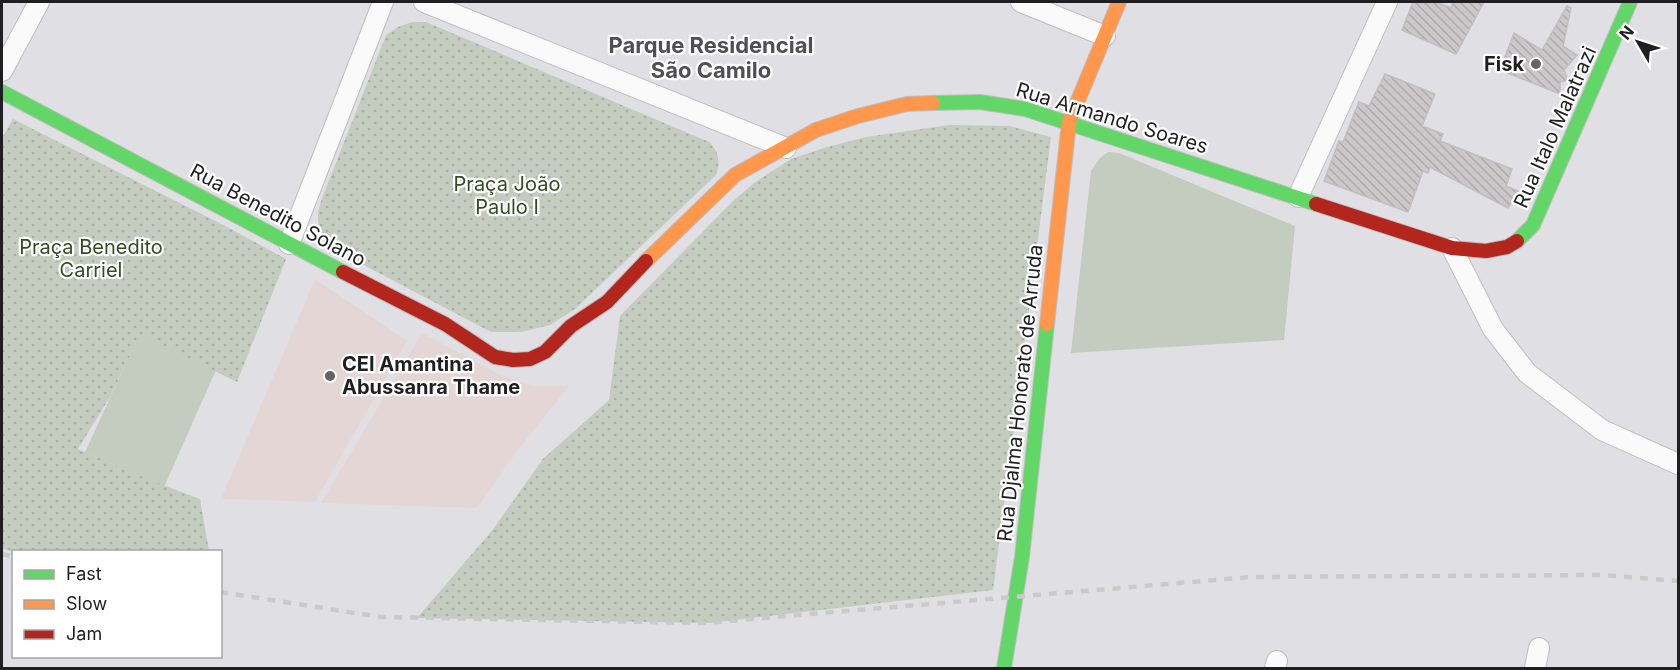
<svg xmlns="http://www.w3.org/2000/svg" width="1680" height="670" viewBox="0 0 1680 670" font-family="Inter,sans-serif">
	<defs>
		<pattern id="park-dots" width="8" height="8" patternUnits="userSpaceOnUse" patternTransform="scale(1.5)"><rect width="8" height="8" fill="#c3ccbe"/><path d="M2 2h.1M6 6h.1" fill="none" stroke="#a7afa3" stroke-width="1.8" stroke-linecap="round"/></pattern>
		<pattern id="building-back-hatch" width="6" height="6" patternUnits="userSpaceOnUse" patternTransform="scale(1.5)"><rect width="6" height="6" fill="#cac8c9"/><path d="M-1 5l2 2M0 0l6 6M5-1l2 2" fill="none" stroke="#adabac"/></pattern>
	</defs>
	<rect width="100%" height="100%" fill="#e0dfe3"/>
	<path fill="#e4d6d5" d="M315,279l92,62 -92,161 -94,-3z
		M422,333l77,41 33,12h37l-52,65 -40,57 -156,-5z"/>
	<path fill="#c3ccbe" d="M1108,152l11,1 176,73 -11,114 -213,13 20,-182 8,-12z
		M140,333l76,37 -52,117 -79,-35z"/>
	<path fill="url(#park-dots)" d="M412,22h14l283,120c10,10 12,20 7,33l-141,134 -25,16 -29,7h-30l-152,-80c-20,-13 -25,-29 -18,-51l65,-166 12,-8z
		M13,119l216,109 57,31 -49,123 -97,-48 -29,61 -33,54 74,32 48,18 9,52 -194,1 -13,-3v-411z
		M949,125l60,1 42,11 -58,453 -284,33 -292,-5 74,-86 52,-73 66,-59 11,-84 112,-114 22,-19 37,-24 33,-11 42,-11z"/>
	<path fill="url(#building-back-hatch)" stroke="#c0bec0" stroke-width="1.5" d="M1413,2h23l15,6 2,-6h31l-28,52 -54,-24z
		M1567,6l4,2 -8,38 14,9 -13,15 4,10 -8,2v12l-60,-24 14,-37 28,17z
		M1385,74l50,20 -13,32 21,8 -3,7 72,28 -6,17 12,5 -10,17 -78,-41 -2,6 -5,-2 -15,41 -84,-31 15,-40 4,1 16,-40 10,4z"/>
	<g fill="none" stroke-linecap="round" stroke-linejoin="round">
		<defs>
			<path id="street" d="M424,2l362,146
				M1021,2l84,34
				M2,71l37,-69
				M1298,197l89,-195
				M289,244l94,-242
				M1452,248l41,81 34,44 75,57 76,34
				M1275,668l2,-7
				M1535,668l4,-20"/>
			<path id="fast" d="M2,92l341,180
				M933,103l47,-1 45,7 291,95
				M1517,241l16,-16 97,-223
				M1004,668l18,-111 25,-233"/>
			<path id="slow" d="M646,261l89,-86 81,-45 42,-14 49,-12 26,-1
				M1047,324l22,-202 50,-120"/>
			<path id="jam" d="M1316,204l136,44 34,3 21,-4 10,-6
				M343,272l102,52 50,33 18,3 17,-1 15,-7 26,-26 36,-24 39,-41"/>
		</defs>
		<use href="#street" stroke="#bebdc0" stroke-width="22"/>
		<use href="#fast" stroke="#bebdc0" stroke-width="16"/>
		<use href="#slow" stroke="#bebdc0" stroke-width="16"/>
		<use href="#jam" stroke="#bebdc0" stroke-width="16"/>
		<use href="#street" stroke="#fafafb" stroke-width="20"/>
		<use href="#fast" stroke="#63d668" stroke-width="14"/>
		<use href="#slow" stroke="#ff974d" stroke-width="14"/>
		<use href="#jam" stroke="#b3261e" stroke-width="14"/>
		<path stroke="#cacaca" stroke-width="4.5" stroke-dasharray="8 8" stroke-linecap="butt" d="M2,554l12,3
			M220,592l161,25 323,6 547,-46 352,-2 75,6"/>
	</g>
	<g fill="#636265" stroke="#fff" stroke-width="2">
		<circle cx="1536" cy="64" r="6"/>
		<circle cx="330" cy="376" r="6"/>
	</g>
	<g text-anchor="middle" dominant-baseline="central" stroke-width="4.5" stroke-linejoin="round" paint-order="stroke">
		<g font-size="20" font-weight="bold" fill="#1f1f21" stroke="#fff" text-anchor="end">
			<text x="1524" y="64">Fisk</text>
			<text x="342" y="364" text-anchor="start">CEI Amantina<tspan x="342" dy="23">Abussanra Thame</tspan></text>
		</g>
		<g font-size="20" fill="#1f1f21" stroke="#fff">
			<text transform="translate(1112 118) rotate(17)">Rua Armando Soares</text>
			<text transform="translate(1555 127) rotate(-66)">Rua Italo Malatrazi</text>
			<text transform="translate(278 215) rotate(28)">Rua Benedito Solano</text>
			<text transform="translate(1020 393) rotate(-84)">Rua Djalma Honorato de Arruda</text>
		</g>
		<g font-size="20" fill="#354d23" stroke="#fff">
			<text x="507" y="184">Praça João<tspan x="507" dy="23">Paulo I</tspan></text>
			<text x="91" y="247">Praça Benedito<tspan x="91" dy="23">Carriel</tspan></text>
		</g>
		<g font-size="22" font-weight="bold" fill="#4f4f54" stroke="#fff">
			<text x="711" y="45">Parque Residencial<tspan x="711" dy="25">São Camilo</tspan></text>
		</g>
	</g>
	<rect width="1680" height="670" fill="none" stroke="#1f1f21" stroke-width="6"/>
	<rect x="12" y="550" width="210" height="108" fill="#ffffff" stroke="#a5a5a6" stroke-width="1.5"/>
	<rect x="24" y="570" width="30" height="9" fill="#63d668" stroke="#a5a5a6" stroke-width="1.5"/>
	<text x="66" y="580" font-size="18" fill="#1f1f21">Fast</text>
	<rect x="24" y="600" width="30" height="9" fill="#ff974d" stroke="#a5a5a6" stroke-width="1.5"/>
	<text x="66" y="610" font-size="18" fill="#1f1f21">Slow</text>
	<rect x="24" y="630" width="30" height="9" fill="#b3261e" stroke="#a5a5a6" stroke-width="1.5"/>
	<text x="66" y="640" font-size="18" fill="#1f1f21">Jam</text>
	<g transform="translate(1638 42) rotate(309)" stroke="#ffffff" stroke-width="4.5" paint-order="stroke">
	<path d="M0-4.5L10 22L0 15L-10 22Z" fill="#1f1f21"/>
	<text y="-9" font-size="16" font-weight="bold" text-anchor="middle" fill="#1f1f21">N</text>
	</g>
</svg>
